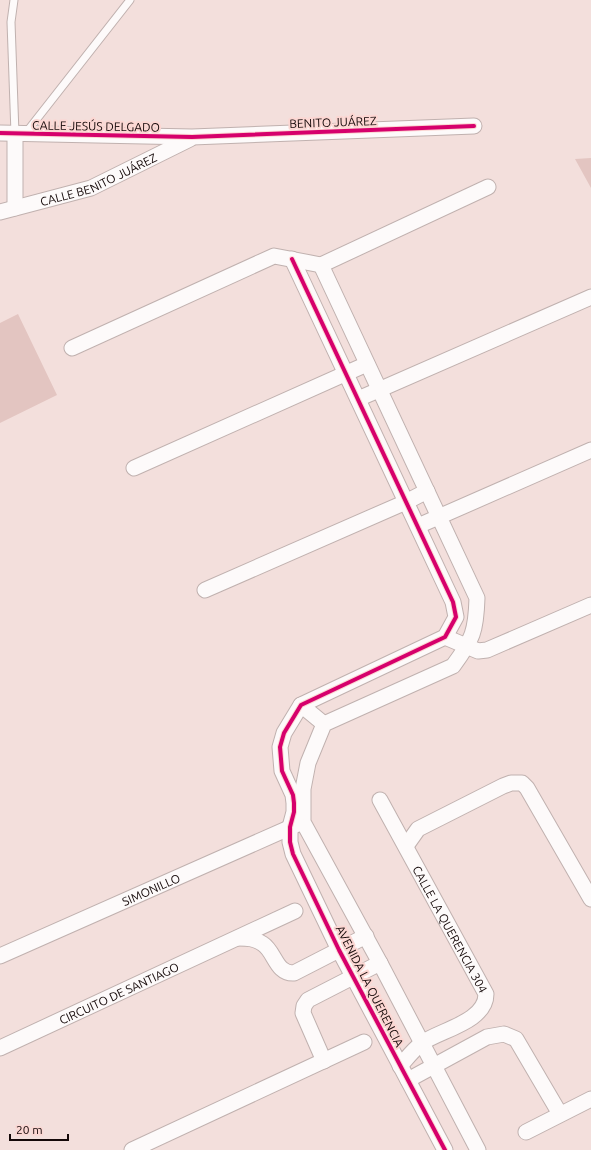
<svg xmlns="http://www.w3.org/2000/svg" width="591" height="1150" viewBox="0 0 591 1150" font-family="Ubuntu,sans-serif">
	<rect width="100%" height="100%" fill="#f3dfdc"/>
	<path fill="#e3c5c1" d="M591,158v30l-16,-29z
		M18,314l39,81 -57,28v-100z"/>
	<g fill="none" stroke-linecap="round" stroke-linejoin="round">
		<defs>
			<path id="lane" d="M14,0l-3,22 4,112
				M25,134l105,-134"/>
			<g id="street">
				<path d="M0,133l192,4 282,-11"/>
				<path d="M15,134v74"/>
				<path id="s1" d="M0,212l91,-24 99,-49"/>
				<path d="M292,259l161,343 3,15 -11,20 -144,68 -17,28 -4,14 2,24 11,24 1,8v9l-4,15v15l3,12 46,96 106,200"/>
				<path d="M321,265l156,333c-1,33 -4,41 -24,68l-129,58 -16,39 -5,26v33l77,141 98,187"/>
				<path d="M72,348l202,-92 47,9 167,-78"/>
				<path d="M358,399l233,-102"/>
				<path d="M134,468l233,-104"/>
				<path d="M418,526l173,-76"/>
				<path d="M205,590l201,-88 21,-11"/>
				<path d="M445,637l33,14 9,-1 104,-45"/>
				<path d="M301,705l23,19"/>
				<path id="s2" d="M380,800l106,194c0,28 -46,36 -64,49 -8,6 -15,15 -22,23"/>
				<path d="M406,846l12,-17 85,-43 8,-3h11l5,5 64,111"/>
				<path d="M238,938c9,0 17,0 25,6 12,8 13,30 31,29l72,-37"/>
				<path id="s3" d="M0,956l298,-132"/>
				<path id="s4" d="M0,1048l295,-137"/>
				<path d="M324,1061l-21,-48 1,-7 4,-6 72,-37"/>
				<path d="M408,1080l79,-43 17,-3 12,5 44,75"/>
				<path d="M526,1132l65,-33"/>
				<path d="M132,1150l232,-108"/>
			</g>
		</defs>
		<use href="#lane" stroke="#c0b1af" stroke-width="9"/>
		<use href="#street" stroke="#c0b1af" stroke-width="17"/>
		<use href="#lane" stroke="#fdfafa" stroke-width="7"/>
		<use href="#street" stroke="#fdfafa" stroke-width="15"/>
		<defs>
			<path id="cycleway" d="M0,133l192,4 282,-11
				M292,259l161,343 3,15 -11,20 -144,68 -17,28 -4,14 2,24 11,24 1,8v9l-4,15v15l3,12 46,96 106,200"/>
		</defs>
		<use href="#cycleway" stroke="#fcd7d3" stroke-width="6"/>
		<use href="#cycleway" stroke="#d6006c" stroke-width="4"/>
	</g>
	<g text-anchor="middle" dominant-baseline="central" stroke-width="4" stroke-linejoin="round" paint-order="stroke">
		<g font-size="12" fill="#140808" stroke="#fcd7d3">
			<text transform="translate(333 122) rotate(-2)">BENITO JUÁREZ</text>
			<text transform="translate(96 126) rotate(1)">CALLE JESÚS DELGADO</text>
			<text stroke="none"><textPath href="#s1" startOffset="104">CALLE BENITO JUÁREZ</textPath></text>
			<text stroke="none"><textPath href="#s3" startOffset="165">SIMONILLO</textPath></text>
			<text stroke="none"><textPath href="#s2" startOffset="147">CALLE LA QUERENCIA 304</textPath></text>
			<text transform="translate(370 986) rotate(63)">AVENIDA LA QUERENCIA</text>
			<text stroke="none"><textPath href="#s4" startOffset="131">CIRCUITO DE SANTIAGO</textPath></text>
		</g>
	</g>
	<path d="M10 1134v6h58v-6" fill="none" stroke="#140808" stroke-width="2"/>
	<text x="16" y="1134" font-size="12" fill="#140808" stroke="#fcd7d3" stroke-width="3" paint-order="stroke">20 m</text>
</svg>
